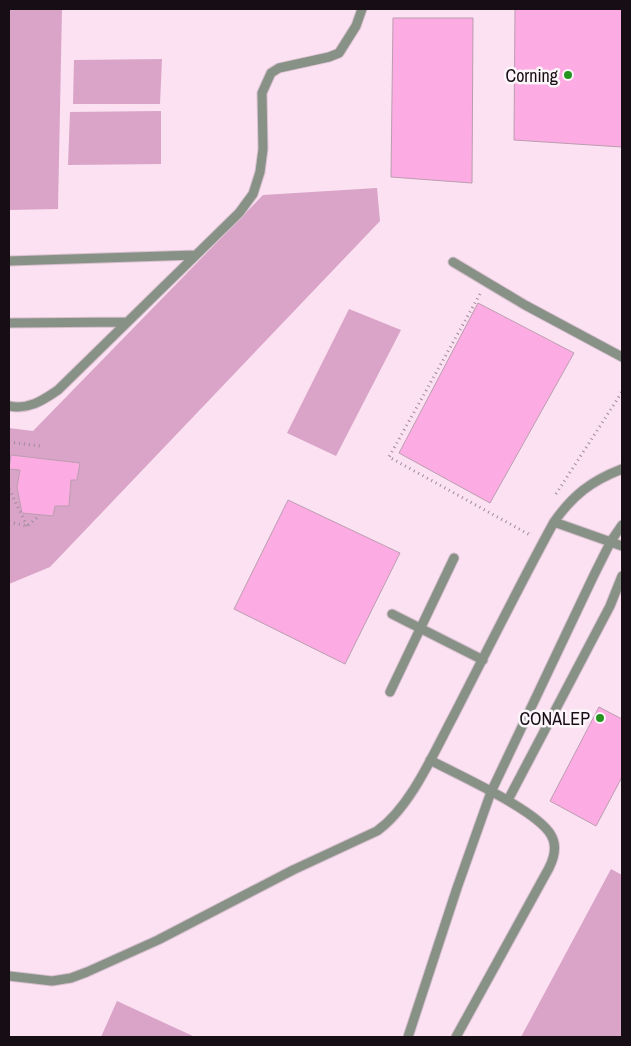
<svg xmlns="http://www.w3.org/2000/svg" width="631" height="1046" viewBox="0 0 631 1046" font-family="'Archivo Narrow',sans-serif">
	<rect width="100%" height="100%" fill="#fbe1f2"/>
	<path fill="#d9a4c7" d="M9,9h53l-4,200 -49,1z
		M162,59l-2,45h-87l1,-44z
		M161,111v53l-93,1 2,-53z
		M377,188l3,33 -330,346 -41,17v-156l24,3 230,-236z
		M349,309l52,21 -65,126 -49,-23z
		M611,869l11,6v162h-101z
		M117,1001l78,36h-94z"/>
	<path fill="#fdace3" stroke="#bb9db0" d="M515,9h107v138l-108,-7z
		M393,18h80l-1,165 -81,-6z
		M478,303l96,50 -84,150 -91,-50z
		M11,455l69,8 -3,17h-6l-2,26h-14l-2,10 -31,-3 -5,-26 3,-17 -11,-1z
		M288,500l112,53 -55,111 -111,-55z
		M599,707l23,12v58l-26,49 -46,-25z"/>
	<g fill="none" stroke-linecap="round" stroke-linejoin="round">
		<defs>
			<path id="service" d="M9,261l187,-6
				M453,262l72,43 97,52
				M9,323l118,-1
				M9,406c19,4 33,-5 49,-16l181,-177 14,-19 7,-22 3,-23 -1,-56 9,-20 8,-5 50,-11 10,-4 17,-27 6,-17
				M554,522l68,24
				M392,614l91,46
				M390,692l64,-134
				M430,760c28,15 107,50 121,75 6,10 3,23 -2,33l-93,169
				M508,800l102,-194 12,-30
				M9,976l43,5 19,-3 16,-6 71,-32 135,-70 84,-39c34,-24 57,-79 77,-116 33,-64 65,-129 100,-193 19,-27 37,-41 68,-53
				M408,1037l49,-149 34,-96 103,-217 17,-34 11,-16"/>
		</defs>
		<use href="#service" stroke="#d7bfce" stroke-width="11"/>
		<path stroke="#9f8b98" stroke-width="3" stroke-dasharray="1 4" stroke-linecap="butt" d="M480,294l-91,163 141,78 1,-2
			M9,442l31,4
			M9,489l18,37
			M556,494l66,-102
			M9,522l18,4 11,-9"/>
		<use href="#service" stroke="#879186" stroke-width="9"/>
	</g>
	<g fill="#24941e" stroke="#fcf5f9" stroke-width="2">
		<circle cx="568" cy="75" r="5"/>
		<circle cx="600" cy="718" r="5"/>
	</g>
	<g text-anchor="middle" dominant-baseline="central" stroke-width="5" stroke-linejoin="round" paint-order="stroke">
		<g font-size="18" fill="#170d14" stroke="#fcf5f9" text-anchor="end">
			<text x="558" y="75">Corning</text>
			<text x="590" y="718">CONALEP</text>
		</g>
	</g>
	<rect width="631" height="1046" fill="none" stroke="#170d14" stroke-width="20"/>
</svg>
